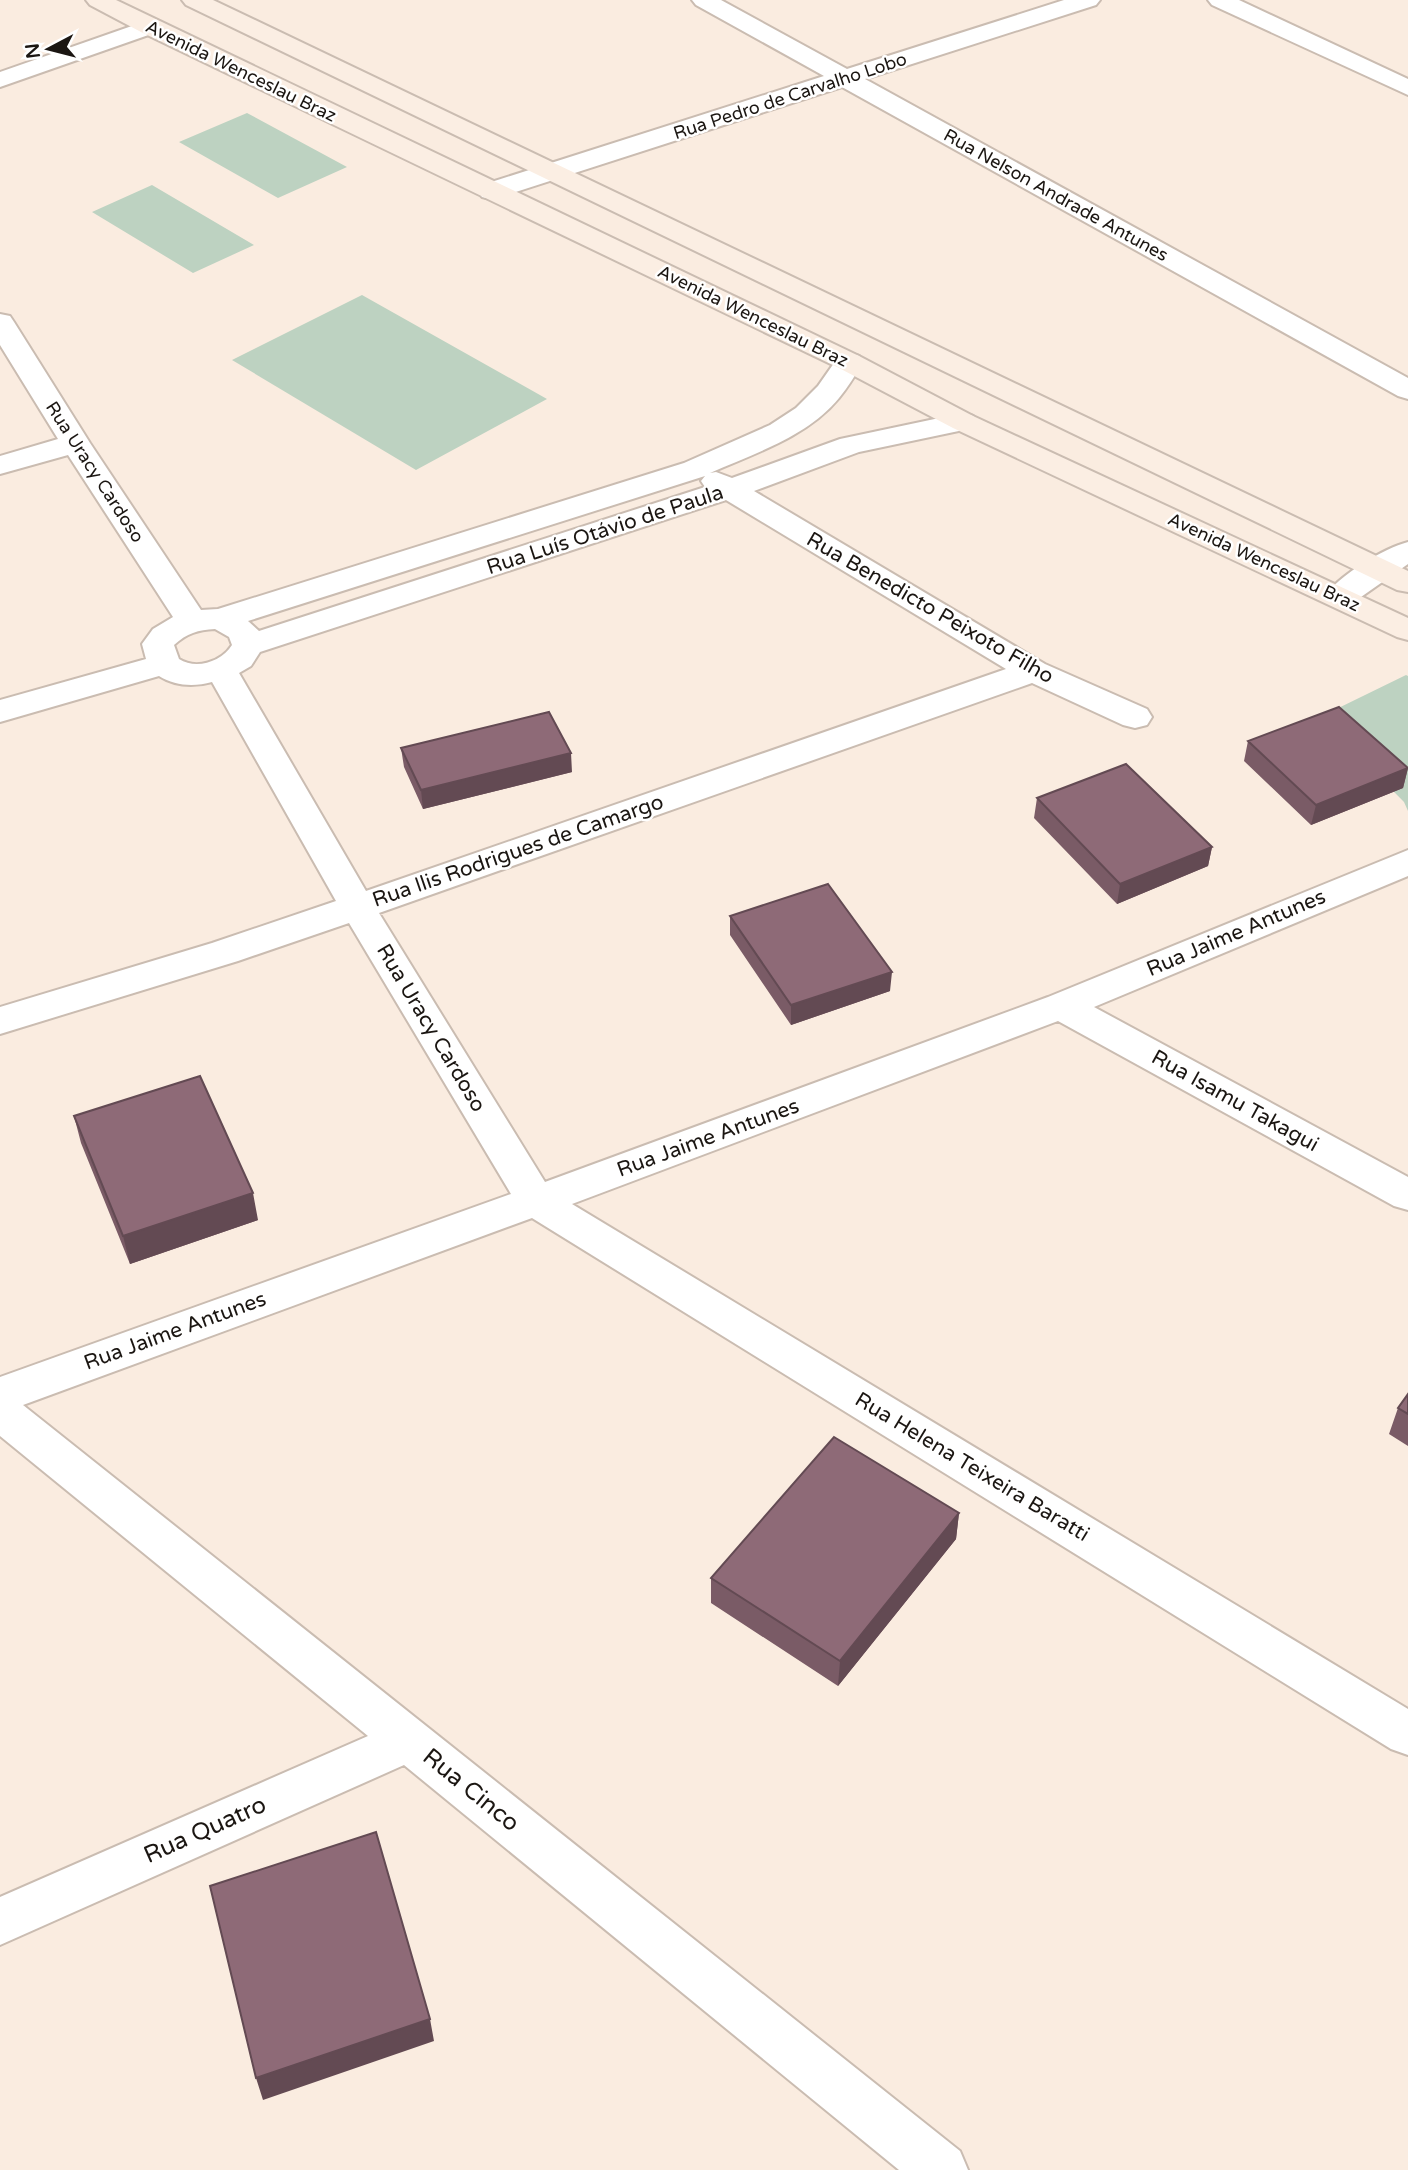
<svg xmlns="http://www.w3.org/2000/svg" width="1408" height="2170" viewBox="0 0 1408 2170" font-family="'Varela Round',sans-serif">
	<rect width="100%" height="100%" fill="#faece0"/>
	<path fill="#bdd2c1" d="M247,113l100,54 -69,31 -99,-56z
		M152,185l102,60 -61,28 -101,-61z
		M362,295l185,104 -131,71 -184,-110z
		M1406,675l2,1v135l-4,-9 -84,-85z"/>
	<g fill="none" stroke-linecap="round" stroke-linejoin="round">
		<defs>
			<path id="street" d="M692,0h29l126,69 217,-69h36l-4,5 -231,74 543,299v21l-10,-3 -556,-309 -342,110 -9,2 -9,-2 -4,-6 4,-6 342,-109 -128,-71z
				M1208,0h31l169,79v16l-196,-90z
				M149,20l8,2 4,5 -4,5 -157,55v-15z
				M0,314l10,2 4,6 76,121 111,167 17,-1 466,-146 86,-38 26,-17 22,-22 21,-30 10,-3 10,3 4,6c-7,12 -15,25 -24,36 -32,39 -84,55 -129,75l6,-1 16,6 108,-39 123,-26 10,3 5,6 -5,6 -114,24 -105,39 291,173 102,45 5,8 -5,8 -12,3 -12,-3 -91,-42 -653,230 166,269 503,-185 360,-147v26l-314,131 314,170v33l-14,-4 -336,-185 -486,183 836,505v46l-17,-6 -859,-531 -509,187 937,746 8,19h-69l-495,-405 -404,180v-48l368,-161 -368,-300v-59l511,-183 -162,-271 -111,38 -238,73v-27l212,-64 124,-42 -124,-219c-18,5 -37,4 -53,-6l-159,46v-22l146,-41 -4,-15 11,-15 20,-12 -105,-162 -68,19v-18l58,-17 -58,-94zM705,476l-4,5 4,6 -446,144 -11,-10zM726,500l280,169 -640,222 -127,-218 12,-7 9,-14zM215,629l14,8 3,8c-11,17 -36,25 -53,14l-5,-14c13,-12 24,-15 41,-16z
				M1408,542v22l-57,40 -11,3 -11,-3 -5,-7c14,-21 60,-49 84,-55z"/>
			<path id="secondary" d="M86,0h30l743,356 114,60 435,202v22l-11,-3 -444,-209 -114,-60 -698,-336 -51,-27z
				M182,0h31l1195,571v21l-11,-2 -1211,-585z"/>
		</defs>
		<use href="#street" stroke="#cabcb1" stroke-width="4"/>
		<use href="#secondary" stroke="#cabcb1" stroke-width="4"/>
		<use href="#street" fill="#fff" fill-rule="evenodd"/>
		<use href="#secondary" fill="#fbeee3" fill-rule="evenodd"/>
	</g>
	<path fill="#7a5b66" d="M1248,741l160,27 -5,20 -92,37 -67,-64z
		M401,748l171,24 -149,37 -19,-42z
		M1037,798l175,49 -4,19 -91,38 -83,-86z
		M730,916l160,75 -99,34 -61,-90z
		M74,1116l184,104 -128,44 -49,-121z
		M1408,1394v52l-19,-12 9,-26z
		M959,1513l-3,26 -118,147 -127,-83v-25z"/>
	<path fill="#634a53" d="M571,753l1,19 -149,37 -2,-19z
		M1408,768l-5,20 -92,37 5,-20z
		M1212,847l-4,19 -91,38 3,-20z
		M892,972l-2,19 -99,34v-20z
		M253,1193l5,27 -128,44 -7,-28z
		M959,1513l-3,26 -118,147 2,-25z
		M430,2019l4,22 -171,59 -7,-22z"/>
	<path fill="#8e6a77" stroke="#634a53" stroke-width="2" d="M1339,707l69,61 -92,37 -68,-64z
		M549,712l22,41 -150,37 -20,-42z
		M1126,764l86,83 -92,37 -83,-86z
		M828,884l64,88 -101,33 -61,-89z
		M200,1076l53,117 -130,43 -49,-120z
		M1408,1394v20l-10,-6z
		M834,1437l125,76 -119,148 -129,-83z
		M376,1832l54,187 -174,59 -46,-192z"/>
	<g text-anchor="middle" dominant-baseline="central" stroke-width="5" stroke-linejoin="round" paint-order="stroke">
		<g font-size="18" fill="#1b1612" stroke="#fff">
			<text transform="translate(241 71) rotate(26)">Avenida Wenceslau Braz</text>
			<text transform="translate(790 96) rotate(-18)">Rua Pedro de Carvalho Lobo</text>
			<text transform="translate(1056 195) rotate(29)">Rua Nelson Andrade Antunes</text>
			<text transform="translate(753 316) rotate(26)">Avenida Wenceslau Braz</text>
			<text transform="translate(95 472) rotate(57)">Rua Uracy Cardoso</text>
			<text transform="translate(1264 562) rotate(25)">Avenida Wenceslau Braz</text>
		</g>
		<g font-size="21" fill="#1b1612" stroke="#fff">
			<text transform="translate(605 530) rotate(-18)">Rua Luís Otávio de Paula</text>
			<text transform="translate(930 608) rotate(30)">Rua Benedicto Peixoto Filho</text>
			<text transform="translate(518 851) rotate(-19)">Rua Ilis Rodrigues de Camargo</text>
			<text transform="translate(1236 933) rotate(-23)">Rua Jaime Antunes</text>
			<text transform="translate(431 1028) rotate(59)">Rua Uracy Cardoso</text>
			<text transform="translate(1235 1101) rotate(29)">Rua Isamu Takagui</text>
			<text transform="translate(708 1138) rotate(-20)">Rua Jaime Antunes</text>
			<text transform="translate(175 1331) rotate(-20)">Rua Jaime Antunes</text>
			<text transform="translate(972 1467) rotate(31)">Rua Helena Teixeira Baratti</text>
		</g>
		<g font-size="24" fill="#1b1612" stroke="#fff">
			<text transform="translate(471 1790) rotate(39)">Rua Cinco</text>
			<text transform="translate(205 1830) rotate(-24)">Rua Quatro</text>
		</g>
	</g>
	<g transform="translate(49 49) rotate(263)" stroke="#ffffff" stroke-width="5" paint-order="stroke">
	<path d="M0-5L12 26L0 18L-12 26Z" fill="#1b1612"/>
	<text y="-10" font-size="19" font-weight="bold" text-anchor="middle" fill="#1b1612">N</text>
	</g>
</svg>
